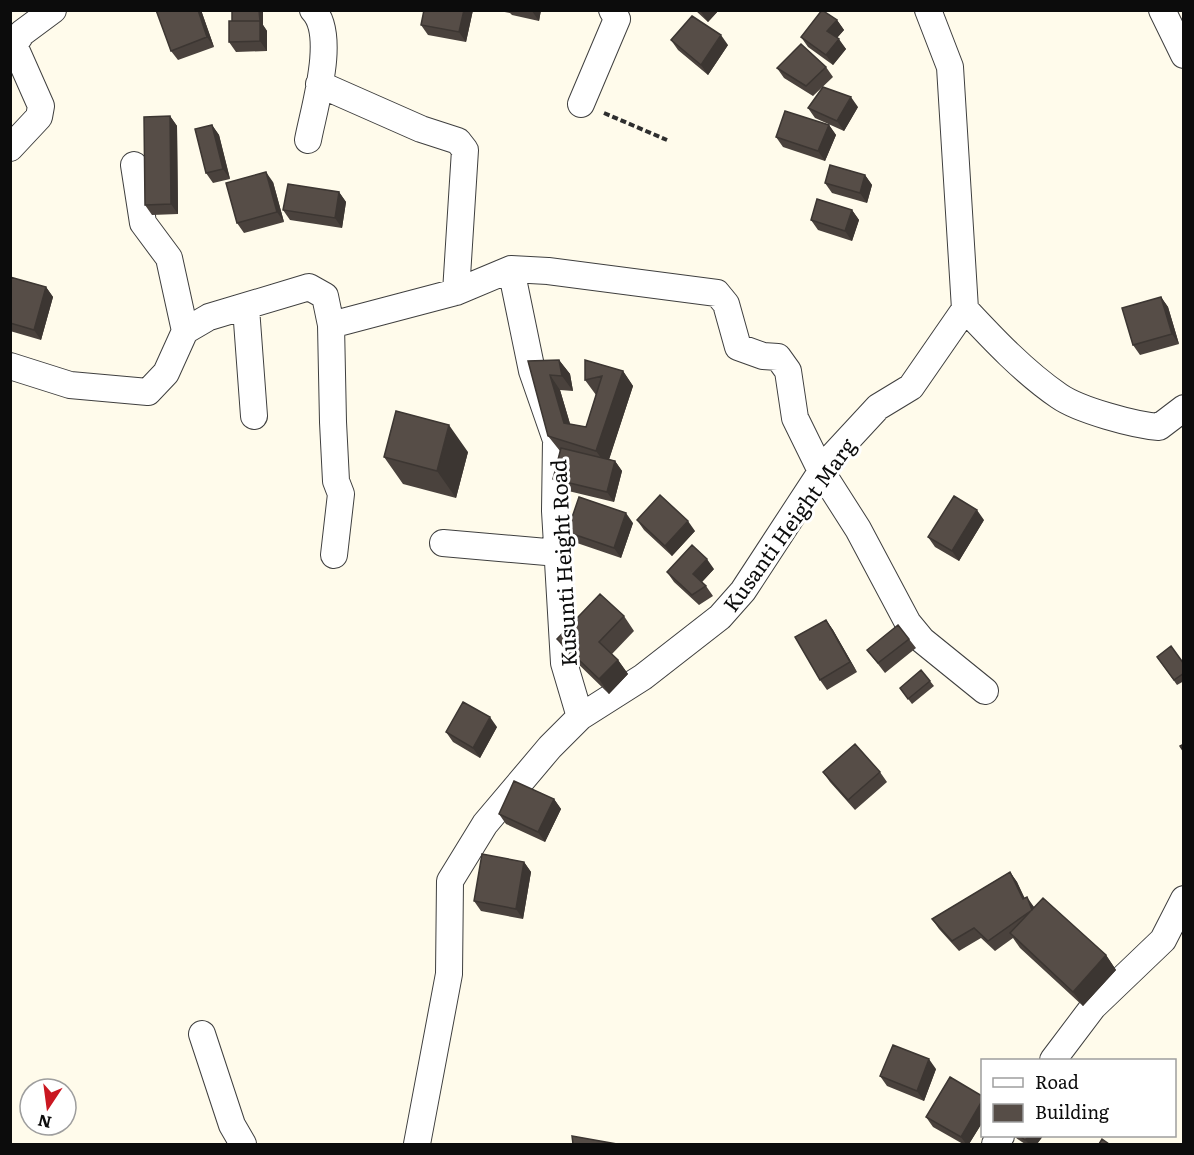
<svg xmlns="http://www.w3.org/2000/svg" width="1194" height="1155" viewBox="0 0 1194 1155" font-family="Literata,serif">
	<rect width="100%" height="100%" fill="#fffbeb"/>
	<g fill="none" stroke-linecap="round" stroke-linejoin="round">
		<defs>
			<path id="minor" d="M1162,10l22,45
				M319,84l102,45 37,12 7,9 -9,142
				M581,104l36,-85 -5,-9
				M308,140c6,-32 29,-105 5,-130
				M10,148l29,-31 2,-11 -27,-61 8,-12 31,-23
				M134,165l9,58 26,35 16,73
				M511,269l21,102 24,69 -1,71 9,152 16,54
				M246,308l8,108
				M965,309c28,30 59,63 94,87 20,14 75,29 100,31l25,-19
				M331,325l2,97 3,59 5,13 -7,61
				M10,366l60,19 78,7 18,-19 19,-42 24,-14 100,-30 16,9 6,29 125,-33 55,-23 37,2 169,22 9,11 12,43 25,9 15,1 10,14 7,47 26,53 37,58 50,94 14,17 63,51
				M443,543l115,10
				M202,1034l30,91 11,19
				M1053,1060l40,-53 70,-67 21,-41
				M417,1144l32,-170 1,-93 35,-57 65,-77 30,-30 63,-40 77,-60 23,-26 85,-130 50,-54 33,-20 54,-78 -15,-242 -22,-57
				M995,1144l6,-8"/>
		</defs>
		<use href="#minor" stroke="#3f3f3f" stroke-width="28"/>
		<path stroke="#2e2e2e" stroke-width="4" stroke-dasharray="6 3" stroke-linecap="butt" d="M604,113l63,27"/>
		<use href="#minor" stroke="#fff" stroke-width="26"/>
	</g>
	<path fill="#4a423d" d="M201,10l13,37 -36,13 -7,-9z
		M473,10l-7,32 -38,-7 -7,-10z
		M494,10h47l-2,11 -27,-6 -2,-2z
		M695,10h24l-11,12z
		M837,20l7,10 -7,8 9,11 -13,16 -25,-18 -7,-10z
		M232,21l31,4 4,6v20l-31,1 -7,-10z
		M671,40l57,5 -20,30 -30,-25z
		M826,67l7,10 -20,19 -29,-18 -7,-10z
		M858,107l-14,24 -29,-13 -7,-10z
		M170,116l7,10 1,88 -26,1 -7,-10z
		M212,125l7,10 11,44 -17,4 -7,-10z
		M829,125l7,10 -11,26 -42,-14 -7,-10z
		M865,175l7,10 -5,18 -35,-10 -7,-10z
		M273,182l11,40 -40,11 -7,-10z
		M339,192l7,10 -4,26 -52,-8 -7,-10z
		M852,210l7,10 -7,21 -34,-11 -7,-10z
		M10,277l36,10 7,10 -12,43 -31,-9z
		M1161,297l7,10 11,37 -39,11 -7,-10z
		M559,360l11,14 3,17 -13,-1 10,34 16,3 10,-32 -11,-15 38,-9 10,15 -24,73 6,2 7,10 -8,31 -54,-13 -7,-10 7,-28 -12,-15 -20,-75z
		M468,452l-12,46 -53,-14 -19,-27z
		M637,520l58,11 -23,25 -28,-26z
		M984,520l-25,41 -24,-14 -7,-10z
		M633,523l-12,35 -47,-16 -7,-10z
		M714,569l-12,13 4,4 7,10 -14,9 -25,-23 -7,-10z
		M624,616l10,15 -22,23 6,6 10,14 -19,20 -41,-40 -11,-15z
		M826,620l7,10 24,42 -30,18 -7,-10z
		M909,639l7,9 -31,25 -18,-23z
		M1157,657l27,7v17l-7,4z
		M930,681l4,5 -22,18 -12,-16z
		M497,727l-17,31 -27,-16 -7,-10z
		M823,772h57l7,10 -32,28 -25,-28z
		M554,799l7,10 -16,33 -39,-18 -7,-10z
		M524,862l7,10 -8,47 -42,-8 -7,-10z
		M1010,872l7,10 7,16 10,9 72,48 10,15 -33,36 -63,-58 -7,-10 -18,13 -14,-13 -22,13 -20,-22 -7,-10z
		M936,1069l-12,32 -37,-15 -7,-10z
		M982,1096v27l-13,21h-6l-30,-17 -7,-10z
		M1013,1136h30l-6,8h-12z"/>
	<path fill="#3c3632" d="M198,10h3l13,37 -7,-10z
		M259,10h4v15l4,6v20l-7,-10z
		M464,10h9l-7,32 -7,-10z
		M541,10l-2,11 -7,-10z
		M703,10h16l-11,12 -7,-10z
		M837,20l7,10 -10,11 -7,-10z
		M721,35l7,10 -20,30 -7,-10z
		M839,39l7,10 -13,16 -7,-10z
		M851,97l7,10 -14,24 -7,-10z
		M170,116l7,10 1,88 -7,-10z
		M212,125l7,10 11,44 -7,-10z
		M829,125l7,10 -11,26 -7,-10z
		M266,172l7,10 11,40 -7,-10z
		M865,175l7,10 -5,18 -7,-10z
		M339,192l7,10 -4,26 -7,-10z
		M852,210l7,10 -7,21 -7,-10z
		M46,287l7,10 -12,43 -7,-10z
		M1161,297l7,10 11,37 -7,-10z
		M559,360l11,14 3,17 -11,-15z
		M623,371l10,15 -26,80 -11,-15z
		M550,375l10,15 14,47 -10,-14z
		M449,425l19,27 -12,46 -19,-27z
		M615,461l7,10 -8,31 -7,-10z
		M977,510l7,10 -25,41 -7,-10z
		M626,513l7,10 -12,35 -7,-10z
		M688,521l7,10 -23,25 -7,-10z
		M707,559l7,10 -14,15 -7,-10z
		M826,620l7,10 24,42 -7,-10z
		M618,660l10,14 -19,20 -10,-15z
		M490,717l7,10 -17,31 -7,-10z
		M554,799l7,10 -16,33 -7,-10z
		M524,862l7,10 -8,47 -7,-10z
		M1010,872l7,10 13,27 -7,-10z
		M1027,897l7,10 -2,3z
		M1106,955l10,15 -33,36 -10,-14z
		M929,1059l7,10 -12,32 -7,-10z
		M982,1101v22l-13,21h-3l-5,-7z
		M1029,1136h14l-6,8h-8l-4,-4z"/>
	<path fill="#564d47" stroke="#3c3632" stroke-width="1.5" d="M156,10h42l9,27 -36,14z
		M232,10h27l1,11h-28z
		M424,10h40l-5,22 -38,-7z
		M822,10l15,10 -10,11 12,8 -13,16 -25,-18z
		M692,16l29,19 -20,30 -30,-25z
		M229,21h31v20l-31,1z
		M801,44l25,23 -20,19 -29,-18z
		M823,87l28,10 -14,24 -29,-13z
		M785,111l44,14 -11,26 -42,-14z
		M170,116l1,88 -26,1 -1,-88z
		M212,125l11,44 -17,4 -11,-44z
		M830,165l35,10 -5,18 -35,-10z
		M266,172l11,40 -40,11 -11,-40z
		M288,184l51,8 -4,26 -52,-8z
		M817,199l35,11 -7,21 -34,-11z
		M10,277l36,10 -12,43 -24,-7z
		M1161,297l11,37 -39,11 -11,-37z
		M559,360l3,16 -12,-1 14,48 22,4 16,-51 -17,4v-20l38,11 -27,80 -48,-15 -20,-75z
		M396,411l53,14 -12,46 -53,-14z
		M561,448l54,13 -8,31 -54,-13z
		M660,495l28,26 -23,25 -28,-26z
		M954,496l23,14 -25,41 -24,-14z
		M579,497l47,16 -12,35 -47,-16z
		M692,545l15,14 -14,15 13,12 -14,9 -25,-23z
		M600,594l24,22 -25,26 19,18 -19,19 -42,-40z
		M826,620l24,42 -30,18 -25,-43z
		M898,625l11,14 -31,24 -11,-13z
		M1171,646l13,18v9l-10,7 -17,-23z
		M921,670l9,11 -22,18 -8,-11z
		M463,702l27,15 -17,31 -27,-16z
		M855,744l25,28 -32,28 -25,-28z
		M1184,744v8l-4,-6z
		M514,781l40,18 -16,33 -39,-18z
		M482,854l42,8 -8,47 -42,-8z
		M1010,872l13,27 4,-2 5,13 -44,31 -14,-13 -22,13 -20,-22z
		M1043,898l63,57 -33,37 -63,-59z
		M893,1045l36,14 -12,32 -37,-15z
		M950,1077l32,19v5l-21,36 -35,-20z
		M572,1136l45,8h-44z
		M1020,1136h9l-4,4z
		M1102,1139l7,5h-10z"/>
	<g text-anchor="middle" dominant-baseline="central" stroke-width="6" stroke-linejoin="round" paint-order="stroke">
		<g font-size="21" fill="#0c0c0c" stroke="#fff">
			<text transform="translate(788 524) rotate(-54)">Kusanti Height Marg</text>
			<text transform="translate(562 563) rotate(-93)">Kusunti Height Road</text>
		</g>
	</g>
	<rect width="1194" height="1155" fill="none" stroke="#0c0c0c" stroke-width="24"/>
	<rect x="981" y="1059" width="195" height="78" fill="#ffffff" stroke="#9e9e9e" stroke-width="1.5"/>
	<rect x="993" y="1078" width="30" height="9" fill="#ffffff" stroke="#9e9e9e" stroke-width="1.5"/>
	<text x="1035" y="1089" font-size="18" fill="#0c0c0c">Road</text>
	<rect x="993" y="1104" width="30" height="18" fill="#564d47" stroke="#9e9e9e" stroke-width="1.5"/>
	<text x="1035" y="1119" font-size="18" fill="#0c0c0c">Building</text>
	<g transform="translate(48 1107) rotate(193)"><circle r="28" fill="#ffffff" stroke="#9e9e9e" stroke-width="1.5"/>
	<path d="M0-4.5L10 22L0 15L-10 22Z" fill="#ca1721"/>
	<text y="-9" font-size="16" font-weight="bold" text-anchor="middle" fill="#0c0c0c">N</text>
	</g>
</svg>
